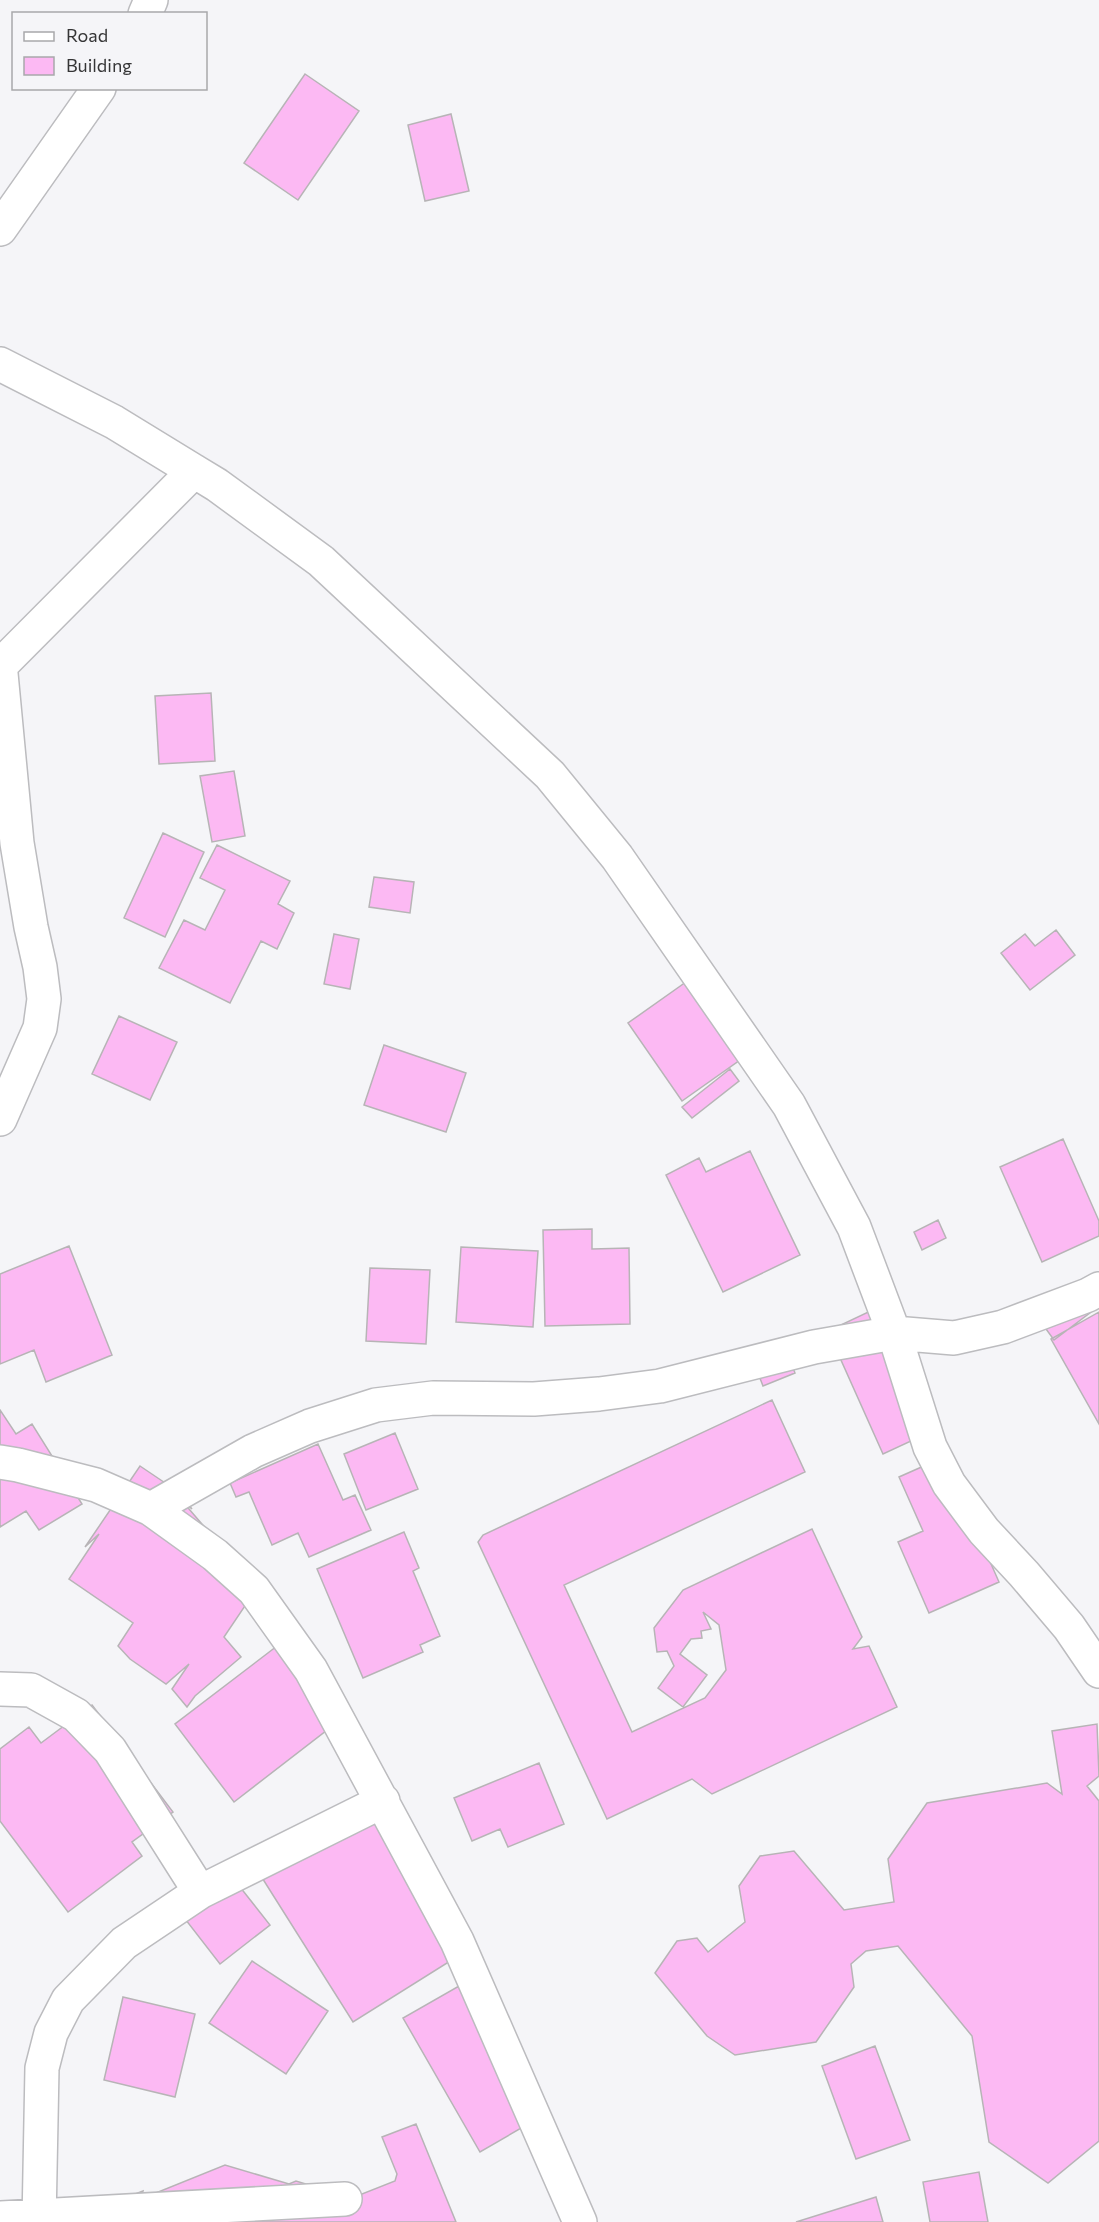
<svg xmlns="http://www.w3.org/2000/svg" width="1099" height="2222" viewBox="0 0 1099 2222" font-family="Commissioner,sans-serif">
	<rect width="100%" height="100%" fill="#f5f5f8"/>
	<path fill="#fcb9f3" stroke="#b7b4b6" stroke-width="1.5" d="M305,74l54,37 -61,89 -54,-37z
		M451,114l18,77 -44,10 -17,-76z
		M211,693l4,68 -56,3 -4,-68z
		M234,771l11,65 -33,6 -12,-66z
		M163,833l41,19 -39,85 -41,-19z
		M217,845l73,36 -12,23 16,9 -17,36 -16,-8 -31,62 -71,-35 25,-48 21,10 20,-40 -25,-12z
		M374,877l40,5 -4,31 -41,-6z
		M1056,930l19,25 -45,35 -29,-37 24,-19 10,12z
		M334,934l25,5 -9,50 -26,-5z
		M686,982l54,78 -58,41 -54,-78z
		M119,1016l58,26 -27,58 -58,-26z
		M384,1045l82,28 -20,59 -82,-27z
		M730,1069l9,12 -47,37 -10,-11z
		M1063,1139l36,82v15l-57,26 -42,-95z
		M750,1151l50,104 -77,37 -57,-117 33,-17 7,14z
		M938,1220l8,18 -24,12 -8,-18z
		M592,1229v20l37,-1 1,76 -85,2 -2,-96z
		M69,1246l43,109 -66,27 -12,-32 -34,14v-90z
		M461,1247l77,4 -5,76 -77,-5z
		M370,1268l60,2 -4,74 -60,-3z
		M881,1306l56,123 -54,25 -55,-123z
		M1099,1306l-45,34 -16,-22z
		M1099,1312v112l-48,-85z
		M783,1342l12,31 -32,13 -12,-31z
		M772,1400l33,72 -241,113 68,147 73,-34 21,-28 -7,-45 -16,-13 8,17 -10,2 1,7 -11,1 -11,15 27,21 -24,32 -25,-19 16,-22 -7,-15 -10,1 -3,-24 29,-38 129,-61 50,108 -9,12 16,-3 28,61 -185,87 -20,-15 -85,40 -129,-277 5,-7z
		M0,1410l16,24 16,-10 50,80 -43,26 -13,-19 -26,16z
		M395,1433l23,56 -52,21 -22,-56z
		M318,1444l25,56 12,-5 16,35 -62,27 -11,-24 -26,12 -23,-53 -13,5 -6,-14z
		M944,1457l55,125 -70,31 -31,-71 25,-11 -24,-54z
		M140,1466l37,25 15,18 -9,-7 74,86 -33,49 17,20 -46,39 -8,11 -15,-18 17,-25 -23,20 -36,-25 -12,-13 15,-23 -64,-44 30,-45 -14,13z
		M404,1532l15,36 -6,3 27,65 -20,9 3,7 -60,26 -46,-109z
		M281,1643l59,77 -106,82 -59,-78z
		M92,1705l81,107 -41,30 10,14 -74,56 -68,-91v-72l29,-22 12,16z
		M1097,1724l2,52 -12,10 12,15v340l-51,42 -59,-41 -17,-106 -74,-90 -32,5 -15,13 3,23 -38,55 -81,13 -28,-19 -52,-63 22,-32 20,-3 11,14 37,-30 -6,-36 21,-30 34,-5 50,59 50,-8 -6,-43 39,-56 120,-20 15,11 -10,-63z
		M539,1763l25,61 -56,23 -8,-18 -28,12 -18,-43z
		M376,1813l95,135 -118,74 -99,-157z
		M225,1868l45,57 -50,39 -45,-58z
		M252,1961l76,50 -42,63 -77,-51z
		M459,1986l83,130 -62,36 -77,-134z
		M123,1997l72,17 -20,83 -71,-17z
		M875,2046l35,94 -54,19 -34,-93z
		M416,2124l40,98h-372l2,-9 57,-22 -2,8 84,-34 64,19 7,-3 56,17 43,-17 2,-7 -15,-37z
		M979,2172l9,50h-58l-7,-40z
		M876,2197l7,25h-87z"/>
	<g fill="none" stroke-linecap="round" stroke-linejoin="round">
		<defs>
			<path id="minor" d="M145,14l6,-14
				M0,229l99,-141
				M0,364l114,58 80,49 23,14 104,76 229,214 67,82 172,248 65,122 40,106 36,114 19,37 35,47 40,43 45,53 30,44
				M0,663l17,180 14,84 9,40 4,32 -4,29 -40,91
				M0,666l194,-195
				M0,1462l18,3 78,20 55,24 64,46 39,35 57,80 146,271 123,281
				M151,1509l102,-58 57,-25 66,-21 57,-7 101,1 65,-5 61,-8 154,-39 80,-14 60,5 49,-11 85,-32 11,-6
				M0,1689l31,1 45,25 34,35 90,142
				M0,2218l345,-19
				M39,2222l3,-154 9,-35 17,-33 56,-57 76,-51 183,-91"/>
		</defs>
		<use href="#minor" stroke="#bcbcbf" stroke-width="36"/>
		<use href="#minor" stroke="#fff" stroke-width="33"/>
	</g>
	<rect x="12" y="12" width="195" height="78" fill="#f5f5f8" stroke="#a8a8aa" stroke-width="1.5"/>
	<rect x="24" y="32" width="30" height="9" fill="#ffffff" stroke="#a8a8aa" stroke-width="1.5"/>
	<text x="66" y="42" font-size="18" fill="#353536">Road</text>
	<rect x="24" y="57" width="30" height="18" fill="#fcb9f3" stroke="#a8a8aa" stroke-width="1.5"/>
	<text x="66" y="72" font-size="18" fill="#353536">Building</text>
</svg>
